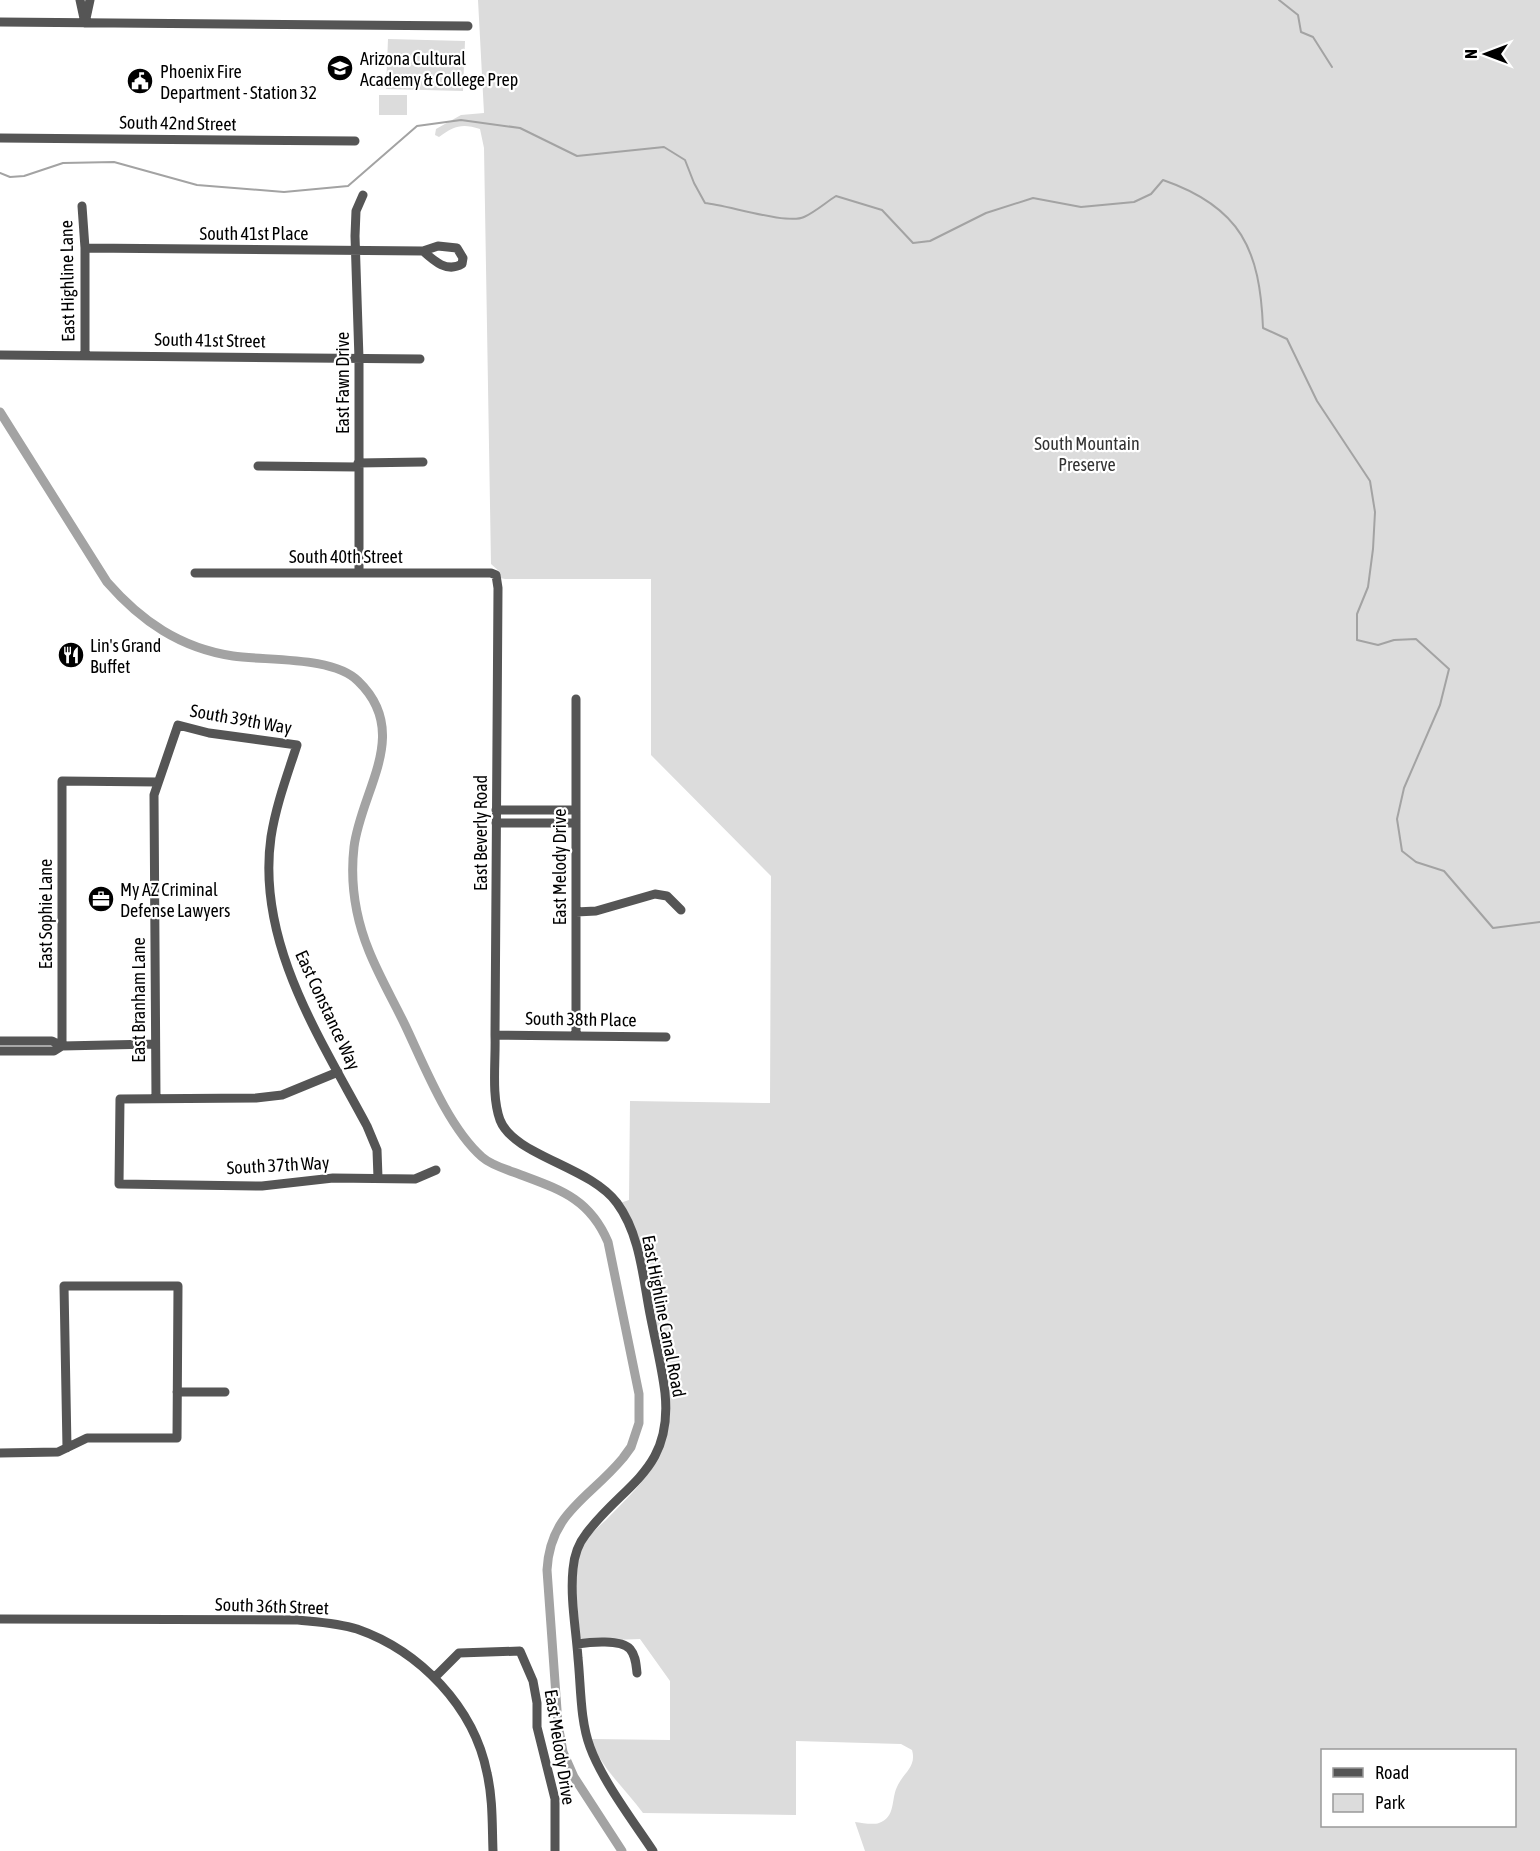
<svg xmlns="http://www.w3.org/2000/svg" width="1540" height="1851" viewBox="0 0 1540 1851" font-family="'Asap Condensed',sans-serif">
	<rect width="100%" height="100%" fill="#fff"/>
	<path fill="#dcdcdc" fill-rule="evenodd" d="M478,0h1062v1851h-675l-10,-29c7,1 18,3 24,1 17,-6 12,-24 18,-36 6,-14 20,-20 15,-37l-11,-6 -105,-3v74l-153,-2c-18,-25 -42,-44 -52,-74l79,1v-59l-30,-42 -53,2 -7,-3c-1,-24 -8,-65 0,-87 5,-13 16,-22 26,-31 33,-34 60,-57 64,-106l-29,-166 -21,-45 9,-3 1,-99 140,2 1,-227 -120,-121v-176h-146l-5,-1v-6l-9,-8 -7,-416 -4,-19c-18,-6 -26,-3 -41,8l-4,-2 1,-6 25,-14 23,-2zM1322,1750h192v76h-192z
		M388,39l77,2 -2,50 -77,-2z
		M379,95h28v20h-28z"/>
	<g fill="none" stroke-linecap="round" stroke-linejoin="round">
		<path stroke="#a3a3a3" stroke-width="2" d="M1279,0l19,15 3,17 12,5 19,30
			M0,173l10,4 14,-1 39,-13 51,-1 83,23 87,7 64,-6 69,-60 44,-6 59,8 57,28 87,-9 21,13 9,23 11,20c22,2 83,22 99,14 11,-5 21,-14 32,-21l46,14 31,33 17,-2 56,-28 47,-15 48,9 53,-5 17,-8 12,-14c78,27 97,70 100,148l24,11 30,62 53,80 5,31 -2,37 -5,38 -11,27v26l21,5 16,-5 22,-1 33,30 -9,36 -36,83 -7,31 5,32 14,11 28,9 49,57 47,-6"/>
		<path stroke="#a3a3a3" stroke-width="9" d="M0,412l107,170c34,39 73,66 126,74 34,5 100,0 125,25 54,52 3,109 -4,166 -4,35 2,72 15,104 10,25 24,49 36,74 19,40 43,102 77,132 9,8 23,12 34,16 42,16 73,24 92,69l31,152v29l-8,24 -8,11c-34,41 -73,54 -76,112l11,154 5,28 11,25 48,74"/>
		<path stroke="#555" stroke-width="9" d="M80,0l5,23
			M0,22l468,4
			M85,23l5,-23
			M0,138l355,3
			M82,206l3,42v106
			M85,248l338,3 15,-5 19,2 6,10 -1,6c-15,9 -28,-3 -39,-13
			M0,355l420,4
			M358,463l65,-1
			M258,466l100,1
			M195,573h296l5,2 2,13 -3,447c1,26 -4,60 5,85 14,36 90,46 117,83 23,31 26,75 33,111 5,26 12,53 15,79 8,78 -42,91 -79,141 -8,10 -12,23 -13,35 -3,29 3,60 5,89 3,29 2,62 12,89 12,33 43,74 63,104
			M359,573v-214l-4,-123 1,-25 7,-16
			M576,699v336
			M496,810h80
			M496,823h80
			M576,912l20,-1 59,-17 12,2 14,14
			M495,1035l171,2
			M0,1041h52l10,5
			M62,1046v-265l95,1
			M0,1051h54l8,-5 92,-2
			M338,1072l-56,23 -26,3 -136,1 -1,85 143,2 71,-8 82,1 21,-9
			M156,1098l-2,-303 24,-70 31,8 88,12c-10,31 -21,60 -26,92 -15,105 49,201 96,289l10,24 1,28
			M177,1392h48
			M0,1453l58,-1 29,-14h90l1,-152h-114l3,162
			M0,1619l298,1c20,2 40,3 59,9 63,22 117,78 130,144 6,26 5,52 6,78
			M577,1644c13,-2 44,-5 53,5 6,7 6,16 7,24
			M435,1677l24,-24 61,-2 13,30 4,22v24l18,72v52"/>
	</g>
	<defs>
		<symbol id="school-disc" viewBox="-11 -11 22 22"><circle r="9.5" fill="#000" stroke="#fff"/><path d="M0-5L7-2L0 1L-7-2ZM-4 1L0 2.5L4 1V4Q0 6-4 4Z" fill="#fff"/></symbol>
		<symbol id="civic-disc" viewBox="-11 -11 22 22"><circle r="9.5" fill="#000" stroke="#fff"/><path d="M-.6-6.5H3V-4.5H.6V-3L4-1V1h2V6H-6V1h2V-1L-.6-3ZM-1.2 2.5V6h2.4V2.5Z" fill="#fff"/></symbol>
		<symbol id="restaurant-disc" viewBox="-11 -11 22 22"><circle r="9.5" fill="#000" stroke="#fff"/><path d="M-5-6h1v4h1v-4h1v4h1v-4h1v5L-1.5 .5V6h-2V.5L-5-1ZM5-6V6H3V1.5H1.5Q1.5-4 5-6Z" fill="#fff"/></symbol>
		<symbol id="office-disc" viewBox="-11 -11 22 22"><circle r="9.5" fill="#000" stroke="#fff"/><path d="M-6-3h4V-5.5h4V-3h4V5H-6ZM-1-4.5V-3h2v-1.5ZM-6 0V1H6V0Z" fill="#fff"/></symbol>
	</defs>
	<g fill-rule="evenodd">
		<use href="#school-disc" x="325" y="53" width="30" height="30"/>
		<use href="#civic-disc" x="125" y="66" width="30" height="30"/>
		<use href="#restaurant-disc" x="56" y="640" width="30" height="30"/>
		<use href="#office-disc" x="86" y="884" width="30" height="30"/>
	</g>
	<g text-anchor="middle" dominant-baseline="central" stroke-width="4.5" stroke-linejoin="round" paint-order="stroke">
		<g font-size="18" fill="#000" stroke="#fff" text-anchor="start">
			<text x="360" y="58">Arizona Cultural<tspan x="360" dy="21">Academy &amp; College Prep</tspan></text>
			<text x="160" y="71">Phoenix Fire<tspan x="160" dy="21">Department - Station 32</tspan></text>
			<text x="90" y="645">Lin's Grand<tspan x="90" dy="21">Buffet</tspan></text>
			<text x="120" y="889">My AZ Criminal<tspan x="120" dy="21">Defense Lawyers</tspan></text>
		</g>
		<g font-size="18" fill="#000" stroke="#fff">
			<text transform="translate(178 123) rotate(1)">South 42nd Street</text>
			<text x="254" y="233">South 41st Place</text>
			<text transform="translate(67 281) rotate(-91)">East Highline Lane</text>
			<text transform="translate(210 340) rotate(1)">South 41st Street</text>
			<text transform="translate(342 383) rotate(-90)">East Fawn Drive</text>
			<text x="346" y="556">South 40th Street</text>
			<text transform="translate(241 719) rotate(10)">South 39th Way</text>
			<text transform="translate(480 833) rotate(-90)">East Beverly Road</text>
			<text transform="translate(559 867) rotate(-90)">East Melody Drive</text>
			<text transform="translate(45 914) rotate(-90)">East Sophie Lane</text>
			<text transform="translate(138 1000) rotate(-90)">East Branham Lane</text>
			<text transform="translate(328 1010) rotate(65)">East Constance Way</text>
			<text transform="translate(581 1019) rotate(1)">South 38th Place</text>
			<text transform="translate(278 1165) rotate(-3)">South 37th Way</text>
			<text transform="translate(664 1316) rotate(79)">East Highline Canal Road</text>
			<text transform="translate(272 1606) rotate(2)">South 36th Street</text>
			<text transform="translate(560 1747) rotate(81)">East Melody Drive</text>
		</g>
		<g font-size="18" fill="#333" stroke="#fff">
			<text x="1087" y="443">South Mountain<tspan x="1087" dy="21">Preserve</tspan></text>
		</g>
	</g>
	<rect x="1321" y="1749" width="195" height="78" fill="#ffffff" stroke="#999999" stroke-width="1.5"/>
	<rect x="1333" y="1768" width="30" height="9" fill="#555555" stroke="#999999" stroke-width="1.5"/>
	<text x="1375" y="1779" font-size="18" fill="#000000">Road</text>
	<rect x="1333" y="1794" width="30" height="18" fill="#dcdcdc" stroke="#999999" stroke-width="1.5"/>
	<text x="1375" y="1809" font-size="18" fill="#000000">Park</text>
	<g transform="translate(1486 54) rotate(270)" stroke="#ffffff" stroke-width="4.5" paint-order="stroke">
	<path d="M0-4.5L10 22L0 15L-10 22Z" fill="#000000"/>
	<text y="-9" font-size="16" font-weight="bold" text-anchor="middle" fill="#000000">N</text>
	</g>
</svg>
